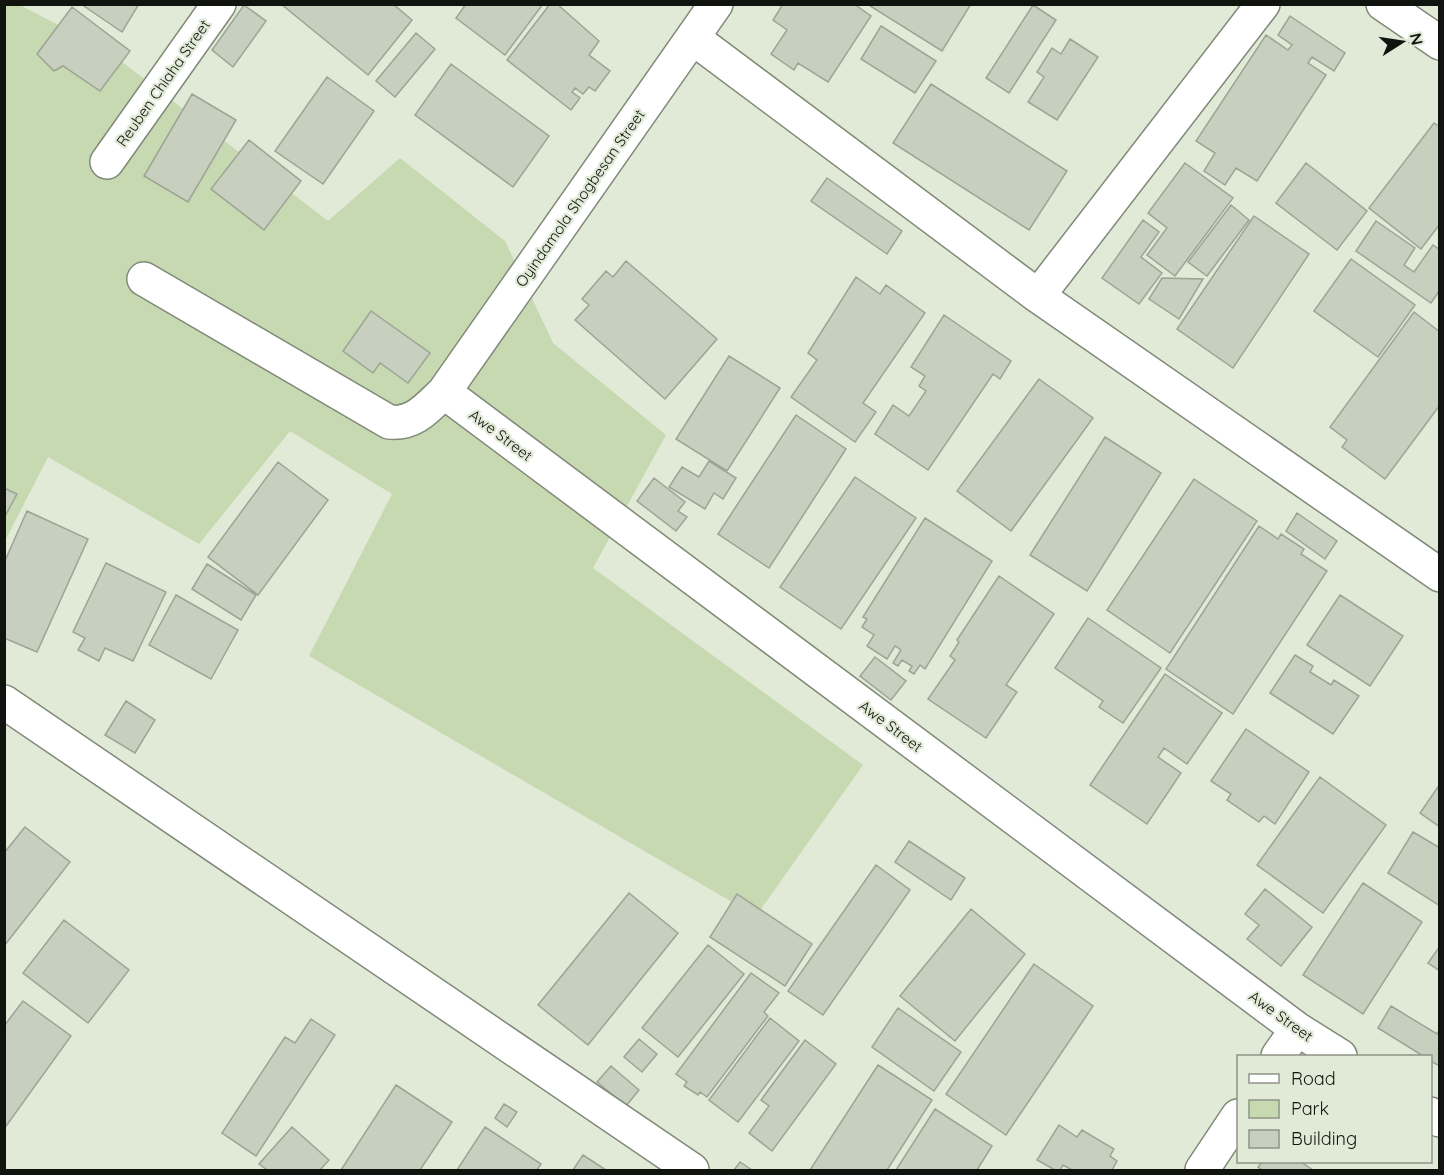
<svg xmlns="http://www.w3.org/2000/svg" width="1444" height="1175" viewBox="0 0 1444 1175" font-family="Quicksand,sans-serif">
	<rect width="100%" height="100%" fill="#e1e9d7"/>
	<path fill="#c7d9b0" d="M18,4l90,47 220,170 72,-63 105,83 48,102 113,92 -73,133 270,197 -107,151 -447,-260 83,-162 -102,-63 -91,113 -151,-87 -43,84 -1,-536z"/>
	<path fill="#c7cfbe" stroke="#9ca494" stroke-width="1.5" d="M81,4h58l-17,28z
		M281,4h112l19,16 -44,55z
		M466,4h77l-38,51 -49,-37z
		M550,4h7l42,37 -10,14 21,16 -15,20 -6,-4 -6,7 -8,-6 -3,4 8,6 -9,12 -64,-50z
		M783,4h71l17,12 -43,66 -30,-19 -4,7 -23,-16 16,-24 -14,-10z
		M867,4h104l-29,47z
		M244,5l22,16 -33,46 -21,-17z
		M1033,5l23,15 -47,73 -23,-15z
		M72,7l58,44 -30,40 -37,-25 -9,5 -17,-17z
		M1290,16l55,37 -11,18 -22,-14 -4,6 18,12 -69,106 -21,-13 -11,17 -21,-14 11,-18 -19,-12 70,-106 22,15 4,-5 -14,-10z
		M881,26l55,35 -21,32 -54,-34z
		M416,33l19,16 -40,48 -19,-16z
		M1070,39l28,18 -41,63 -29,-18 16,-25 -7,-5 15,-24 9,6z
		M451,64l98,72 -36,51 -98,-72z
		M327,77l47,34 -51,73 -48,-33z
		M931,84l136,87 -38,59 -136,-87z
		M192,94l44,26 -48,82 -44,-26z
		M1434,123l6,4v97l-19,25 -52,-41z
		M249,140l52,41 -37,49 -53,-41z
		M1185,163l48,35 -58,78 -28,-21 20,-27 -19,-15z
		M1306,163l61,48 -30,39 -61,-47z
		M827,178l75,53 -15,23 -76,-53z
		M1231,205l18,15 -42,56 -19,-14z
		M1254,216l55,38 -76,114 -56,-39z
		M1143,220l16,12 -18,25 21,16 -23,31 -37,-26z
		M1376,221l39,27 -11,17 10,7 19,-27 7,5v40l-9,13 -75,-52z
		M1351,259l64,46 -37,52 -64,-46z
		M626,261l91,78 -52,60 -90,-79 14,-15 -7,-6 24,-28 7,6z
		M856,277l24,17 6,-9 39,28 -62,90 13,9 -21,30 -64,-45 26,-37 -9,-7z
		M1162,278l41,1 -24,40 -30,-20z
		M371,311l59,42 -22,30 -28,-20 -7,10 -30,-22z
		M1414,312l26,20v73l-55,74 -43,-32 5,-7 -17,-13z
		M944,315l67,46 -11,18 -7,-5 -65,96 -53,-36 18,-29 16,11 17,-25 -7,-5 6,-10 -14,-9z
		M729,356l51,32 -53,83 -51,-32z
		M1039,379l54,39 -82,113 -54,-40z
		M796,415l50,34 -77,119 -51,-34z
		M1105,437l56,36 -74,118 -57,-36z
		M709,461l27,17 -13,21 -9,-6 -9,16 -36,-22 13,-20 17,10z
		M278,462l50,38 -70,95 -50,-38z
		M855,477l61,41 -75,111 -61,-42z
		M654,478l31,24 -7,9 9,6 -11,14 -39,-30z
		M1194,479l63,42 -87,132 -63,-43z
		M4,488l13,6 -13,24z
		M27,511l61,28 -51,113 -33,-14v-75z
		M1297,513l40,28 -12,18 -39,-28z
		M925,518l67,43 -67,108 -5,-4 -6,9 -5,-3 3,-5 -10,-6 -4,6 -5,-3 8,-13 -6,-4 -8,13 -20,-13 7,-11 -12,-8 5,-8 -4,-2z
		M1259,526l19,13 3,-5 23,15 -3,5 26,17 -94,143 -67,-45z
		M106,563l60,29 -33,69 -28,-13 -6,13 -21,-11 7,-12 -12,-6z
		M207,564l49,31 -15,25 -49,-31z
		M999,576l55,38 -48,71 11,7 -31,46 -58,-39 27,-39 -5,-4 9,-14 -2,-2z
		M176,595l62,35 -27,49 -62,-34z
		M1340,595l63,41 -33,50 -63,-41z
		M1088,618l73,50 -38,55 -24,-16 4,-6 -48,-33z
		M1295,655l18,11 -3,6 21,13 3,-5 25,16 -26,38 -63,-41z
		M875,657l31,24 -15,19 -31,-24z
		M1165,674l57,39 -35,51 -23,-16 -6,9 23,16 -34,51 -57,-39z
		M126,701l29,19 -20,33 -30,-18z
		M1246,729l63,43 -34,52 -11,-8 -5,6 -32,-22 4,-6 -20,-13z
		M1320,777l66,48 -63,88 -66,-48z
		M1440,784v43l-20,-14z
		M25,827l45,35 -66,84v-93z
		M1413,832l27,16v58l-52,-33z
		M909,841l56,37 -14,22 -56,-38z
		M876,865l34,25 -87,125 -35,-24z
		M1363,883l59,39 -59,92 -60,-39z
		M1265,889l47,38 -31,39 -34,-27 12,-14 -14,-11z
		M629,893l49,40 -90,112 -50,-40z
		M737,894l75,50 -27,42 -75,-49z
		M971,909l54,45 -70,87 -55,-45z
		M64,920l65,50 -41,53 -65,-50z
		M708,945l36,29 -66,83 -36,-29z
		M1440,946v25l-12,-8z
		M1034,964l59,42 -87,129 -60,-41z
		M751,973l28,20 -15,19 4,4 -61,81 -7,-5 -2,3 -14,-9 3,-4 -11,-8z
		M23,1001l48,35 -67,93v-103z
		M1391,1006l46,28 3,-5v37l-10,-5v-5h-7l-45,-28z
		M898,1008l63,44 -27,39 -62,-44z
		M770,1018l29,23 -61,81 -29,-22z
		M311,1019l24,16 -79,121 -34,-23 63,-96 10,6z
		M639,1039l18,15 -15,18 -18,-15z
		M805,1040l31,24 -64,87 -23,-18 20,-27 -8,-6z
		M878,1065l54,35 -45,70h-77z
		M611,1066l28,24 -13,16 -29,-24z
		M396,1085l56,37 -32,48h-79z
		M504,1104l13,8 -10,15 -12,-9z
		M935,1109l57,37 -15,24h-81z
		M1059,1125l18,12 5,-7 32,19 -4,7 7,5 -5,9h-40l-9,-5 -3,5h-5l-18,-10z
		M292,1127l37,33 -9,10h-53l-8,-6z
		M485,1127l56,37 -4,6h-80z
		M583,1155l23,15h-33z
		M740,1162l12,8h-18z
		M1262,1162h39l12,8h-51l-4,-3z"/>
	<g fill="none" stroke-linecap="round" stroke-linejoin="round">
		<defs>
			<path id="street" d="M1383,4l57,39
				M693,38l345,258 402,279
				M107,162l112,-158
				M144,279l245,143c25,3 38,-14 55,-30l272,-388
				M1038,296l225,-292
				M444,392l853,637 43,27
				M4,702l688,468
				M1278,1056l19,-27
				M1430,1114l10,6
				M1202,1170l36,-54"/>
		</defs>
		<use href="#street" stroke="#818979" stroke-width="36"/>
		<use href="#street" stroke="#fff" stroke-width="33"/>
	</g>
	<g text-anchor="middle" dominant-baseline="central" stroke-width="4.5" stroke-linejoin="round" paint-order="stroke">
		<g font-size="15" fill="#11140e" stroke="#e1e9d7">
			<text transform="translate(163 83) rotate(-55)">Reuben Chiaha Street</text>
			<text transform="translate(580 198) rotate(-55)">Oyindamola Shogbesan Street</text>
			<text transform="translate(501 435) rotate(37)">Awe Street</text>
			<text transform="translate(891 726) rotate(37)">Awe Street</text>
			<text transform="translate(1281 1016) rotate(36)">Awe Street</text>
		</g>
	</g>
	<rect width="1444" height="1175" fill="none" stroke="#11140e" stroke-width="12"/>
	<rect x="1237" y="1055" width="195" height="108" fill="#e1e9d7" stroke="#8e9487" stroke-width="1.5"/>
	<rect x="1249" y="1074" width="30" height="9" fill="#ffffff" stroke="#8e9487" stroke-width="1.5"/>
	<text x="1291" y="1085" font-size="18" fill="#11140e">Road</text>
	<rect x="1249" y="1100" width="30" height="18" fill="#c7d9b0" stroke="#8e9487" stroke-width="1.5"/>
	<text x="1291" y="1115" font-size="18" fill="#11140e">Park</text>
	<rect x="1249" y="1130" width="30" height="18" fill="#c7cfbe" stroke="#8e9487" stroke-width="1.5"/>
	<text x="1291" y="1145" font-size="18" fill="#11140e">Building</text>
	<g transform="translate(1402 42) rotate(78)" stroke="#e1e9d7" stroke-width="4.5" paint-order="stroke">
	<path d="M0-4.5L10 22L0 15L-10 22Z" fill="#11140e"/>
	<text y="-9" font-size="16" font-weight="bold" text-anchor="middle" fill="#11140e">N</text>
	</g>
</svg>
